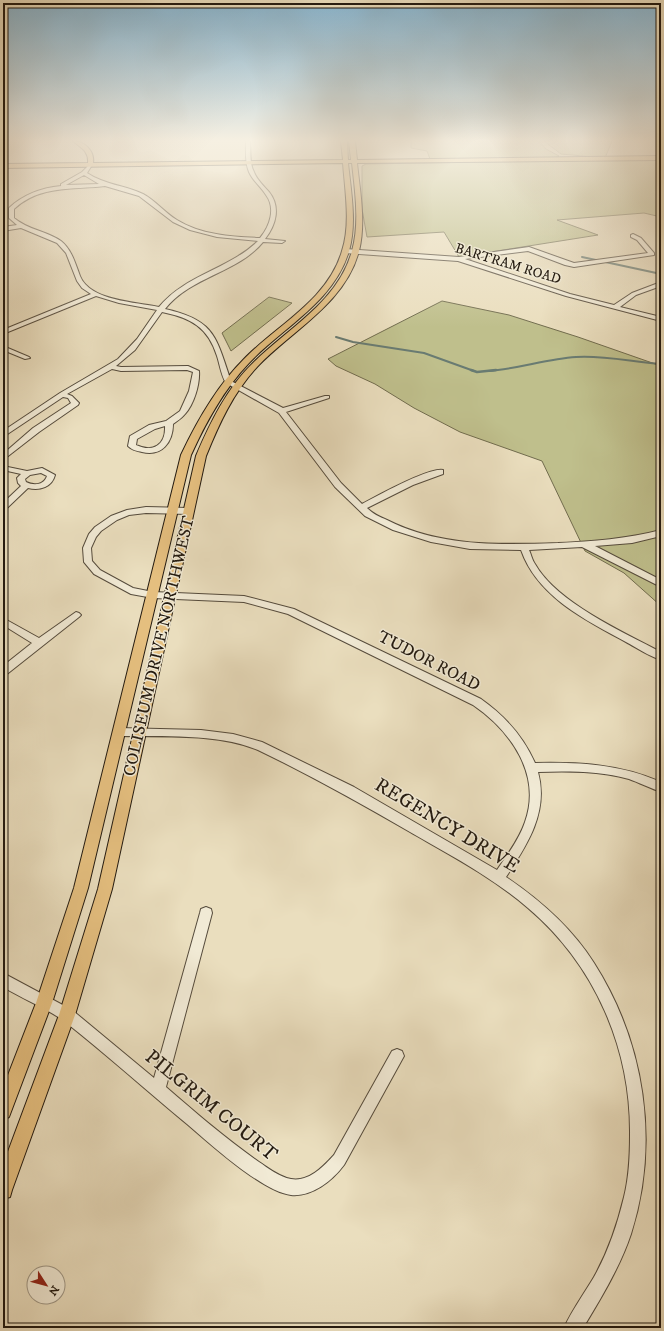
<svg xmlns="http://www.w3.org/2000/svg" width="664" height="1331" viewBox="0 0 664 1331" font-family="'IM FELL DW Pica',serif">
	<rect width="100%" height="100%" fill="#eadebe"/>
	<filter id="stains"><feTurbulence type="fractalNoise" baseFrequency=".005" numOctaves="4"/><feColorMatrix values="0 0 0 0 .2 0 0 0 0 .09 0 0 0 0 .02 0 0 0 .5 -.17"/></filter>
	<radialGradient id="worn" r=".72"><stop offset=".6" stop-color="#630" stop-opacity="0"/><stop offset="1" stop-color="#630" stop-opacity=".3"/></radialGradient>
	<path fill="#bfbf8c" stroke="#716c4e" d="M411,141h128l7,8 13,7 -4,3h-125l-3,-8 -16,-3z
		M544,141h68l-7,17 -44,-4z
		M661,159v58l-17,-4 -87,7 41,15 -139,22 -15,-25 -77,5 -5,-28v-43l4,-2z
		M269,297l23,6 -61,48 -9,-18z
		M442,301l67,14 69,22 83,29v240l-37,-33 -39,-22 -43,-90 -82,-29 -46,-24 -39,-24 -39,-18 -8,-7z"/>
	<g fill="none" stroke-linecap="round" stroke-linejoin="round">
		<path stroke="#697b72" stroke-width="2" d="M582,257l79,17
			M336,337l17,5 71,11 50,18
			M488,371c30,-2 58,-12 88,-14 28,-2 56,5 85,7"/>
		<path stroke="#697b72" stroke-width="2.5" d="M471,370l6,2 19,-2"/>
		<defs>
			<path id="minor" d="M246,141h4c1,10 -1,22 4,31 3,8 10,14 15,20 12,15 7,33 -4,47l20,2 -3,2 -19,-1c-25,31 -72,34 -98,67 50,11 51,28 66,72l52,27 42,-12h4v2l-43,14 55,71 21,21c15,-8 67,-37 81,-34v4l-30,11 -46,23c6,6 13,9 20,12 53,27 113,25 171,23 35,-2 69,-4 103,-13v6l-29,7 -37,3 66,34v7l-79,-40 -53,3c2,4 3,10 6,14 21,38 88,68 126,88v8c-12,-4 -24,-12 -35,-18 -41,-22 -89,-46 -105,-92l-51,-1 -39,-7 -38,-12 -28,-14 -30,-29 -56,-74 -53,-30c-5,-8 -6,-18 -9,-27 -9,-29 -26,-38 -55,-44l-27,38 -19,16 5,1 67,-1 11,5c1,13 -5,33 -14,43 -3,4 -8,7 -12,10 0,18 -11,33 -31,28 -5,-1 -10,-2 -14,-6l2,-10 19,-11 17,-4 14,-10 9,-20 4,-19 -6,-2 -66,1 -9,-2 -45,25 5,2 7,7 -1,2 -39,27 -36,28v-6l30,-26 38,-25 -3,-5 -5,-1 -60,40v-6l57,-38 58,-34 19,-20 20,-29 -38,-7 -23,-7 -93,38v-4l88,-36 -9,-6 -5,-7 -11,-28 -9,-10 -36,-15 -18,3v-4l14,-2 -8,-7v-10c15,-14 32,-20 52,-22v-2l21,-12 8,-8 2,1 -5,8c18,12 37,12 56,21 13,7 22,19 34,26 24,15 56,17 83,18 10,-12 16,-30 6,-43 -5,-8 -13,-14 -17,-23 -4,-9 -3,-21 -3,-31zM84,175l15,9 -33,1zM105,186l34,10 34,26 17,8 27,7 41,4c-29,28 -73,34 -99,66 -23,-5 -69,-6 -79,-31 -5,-13 -8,-26 -19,-35 -14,-10 -33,-11 -47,-23v-9c26,-24 58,-19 91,-23zM165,426c1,19 -12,27 -29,19l1,-6 18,-10z
				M633,234l8,4 13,15v2l-80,12 -9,-2 -37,-14 -63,8 105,35 44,11 18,-12 29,-11v4l-25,9 -16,12 41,10v4l-95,-25 -108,-35 -113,-8 -3,-2 3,-2 114,8 70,-10 45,16 74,-10 -11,-13 -6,-3v-2z
				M3,346l26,11 1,1 -5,1 -22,-9z
				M3,466l24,5 15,-3 13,7c-3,12 -15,16 -27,13l-22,21 -3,1v-7l18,-17 -3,-3 -1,-5 4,-4 -18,-4zM41,473l6,3c-3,9 -13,10 -21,6l-1,-3 5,-4z
				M146,507l43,1 4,3 -4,3 -43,-1 -17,2 -12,5 -16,11 -5,6 -5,11 1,13 8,9 33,18 20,4 91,4 50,13 187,90c24,17 42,37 54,64 44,-1 85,1 126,19v10c-11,-4 -21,-9 -32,-13 -29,-8 -61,-8 -91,-7 11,40 -11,73 -32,105 34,23 66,51 88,86 51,80 66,180 37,271 -11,33 -30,64 -48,94h-19c8,-18 20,-34 30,-51 14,-25 23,-51 30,-80 5,-20 6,-41 6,-62 1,-87 -35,-170 -102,-227 -36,-31 -78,-53 -118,-76 -50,-29 -100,-57 -152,-82 -40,-17 -96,-13 -139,-14l-4,-1 -1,-3 1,-3 4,-1 82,2 32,4 29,8 92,45 143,83c10,-15 22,-30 28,-48 17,-47 -14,-91 -52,-117l-185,-91 -44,-12 -91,-4 -22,-4 -37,-20 -10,-12 -1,-14 6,-14 6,-7 16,-11 16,-6z
				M76,612l3,1 2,2 -2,2 -72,57 -4,1v-9l29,-23 -29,-18v-7l36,20z
				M206,907l5,2 1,4 -46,174c30,26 60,52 93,75 9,6 20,15 32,17 18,3 32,-12 43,-24l58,-104 5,-2 5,2 2,5 -60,109c-12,16 -32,32 -53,30 -28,-3 -82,-52 -104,-71 -41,-34 -81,-70 -123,-103 -16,-12 -43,-23 -61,-34v-14l69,37 82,68 46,-165 1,-4z"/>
			<path id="major" d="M73,141c11,0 22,10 20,22l250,-3 -2,-19h6l1,19h3l-2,-19h6l2,19 304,-4v4l-304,3c3,28 9,60 2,88 -14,53 -67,79 -102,116 -24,26 -38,57 -51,89l-94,433 -37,126 -63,175 -2,7 -7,2v-34l56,-150 39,-126 98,-433c14,-33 31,-68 57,-93 35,-35 85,-61 99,-112 8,-28 3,-60 0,-88h-4c3,28 9,61 1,88 -15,51 -66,76 -100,112 -25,26 -43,59 -58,92l-103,433 -36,115 -43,114 -6,3v-32l33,-85 38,-115 107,-433c16,-34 36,-69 63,-96 33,-34 84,-59 98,-108 9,-27 3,-60 1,-88l-340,5v-4l85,-1c1,-12 -7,-15 -15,-22z"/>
		</defs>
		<use href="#minor" stroke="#554b3c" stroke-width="2"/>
		<use href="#major" stroke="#231a10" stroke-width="2"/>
		<use href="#minor" fill="#f1ead5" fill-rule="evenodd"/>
		<use href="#major" fill="#e5bf7f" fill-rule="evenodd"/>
	</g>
	<linearGradient id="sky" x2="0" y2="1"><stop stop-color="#88b7d3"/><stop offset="0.43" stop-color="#f6f0e2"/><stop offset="1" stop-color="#f6f0e2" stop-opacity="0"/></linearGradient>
	<rect width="664" height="327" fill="url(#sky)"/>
	<g text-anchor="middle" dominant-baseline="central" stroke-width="3" stroke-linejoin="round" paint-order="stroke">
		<g font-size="14" fill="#231a10" stroke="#f1ead5">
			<text transform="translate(508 264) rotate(17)">BARTRAM ROAD</text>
		</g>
		<g font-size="17" fill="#231a10" stroke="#f1ead5">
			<text transform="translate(159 646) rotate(-77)">COLISEUM DRIVE NORTHWEST</text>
			<text transform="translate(429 661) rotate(27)">TUDOR ROAD</text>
		</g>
		<g font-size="20" fill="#231a10" stroke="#f1ead5">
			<text transform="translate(447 826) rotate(31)">REGENCY DRIVE</text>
			<text transform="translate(211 1106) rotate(39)">PILGRIM COURT</text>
		</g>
	</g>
	<rect width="664" height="1331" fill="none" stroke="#eadebe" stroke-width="16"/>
	<rect x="4" y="4" width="656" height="1323" fill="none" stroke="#231a10" stroke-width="2"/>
	<rect x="8" y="8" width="648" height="1315" fill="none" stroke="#231a10"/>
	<g transform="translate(46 1285) rotate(126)"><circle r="19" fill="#f1ead5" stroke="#9f9786"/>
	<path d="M0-3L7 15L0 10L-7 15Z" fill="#8f2418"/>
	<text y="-6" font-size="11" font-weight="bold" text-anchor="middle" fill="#231a10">N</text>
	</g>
	<rect width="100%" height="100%" filter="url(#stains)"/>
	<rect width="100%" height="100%" fill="url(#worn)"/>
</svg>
